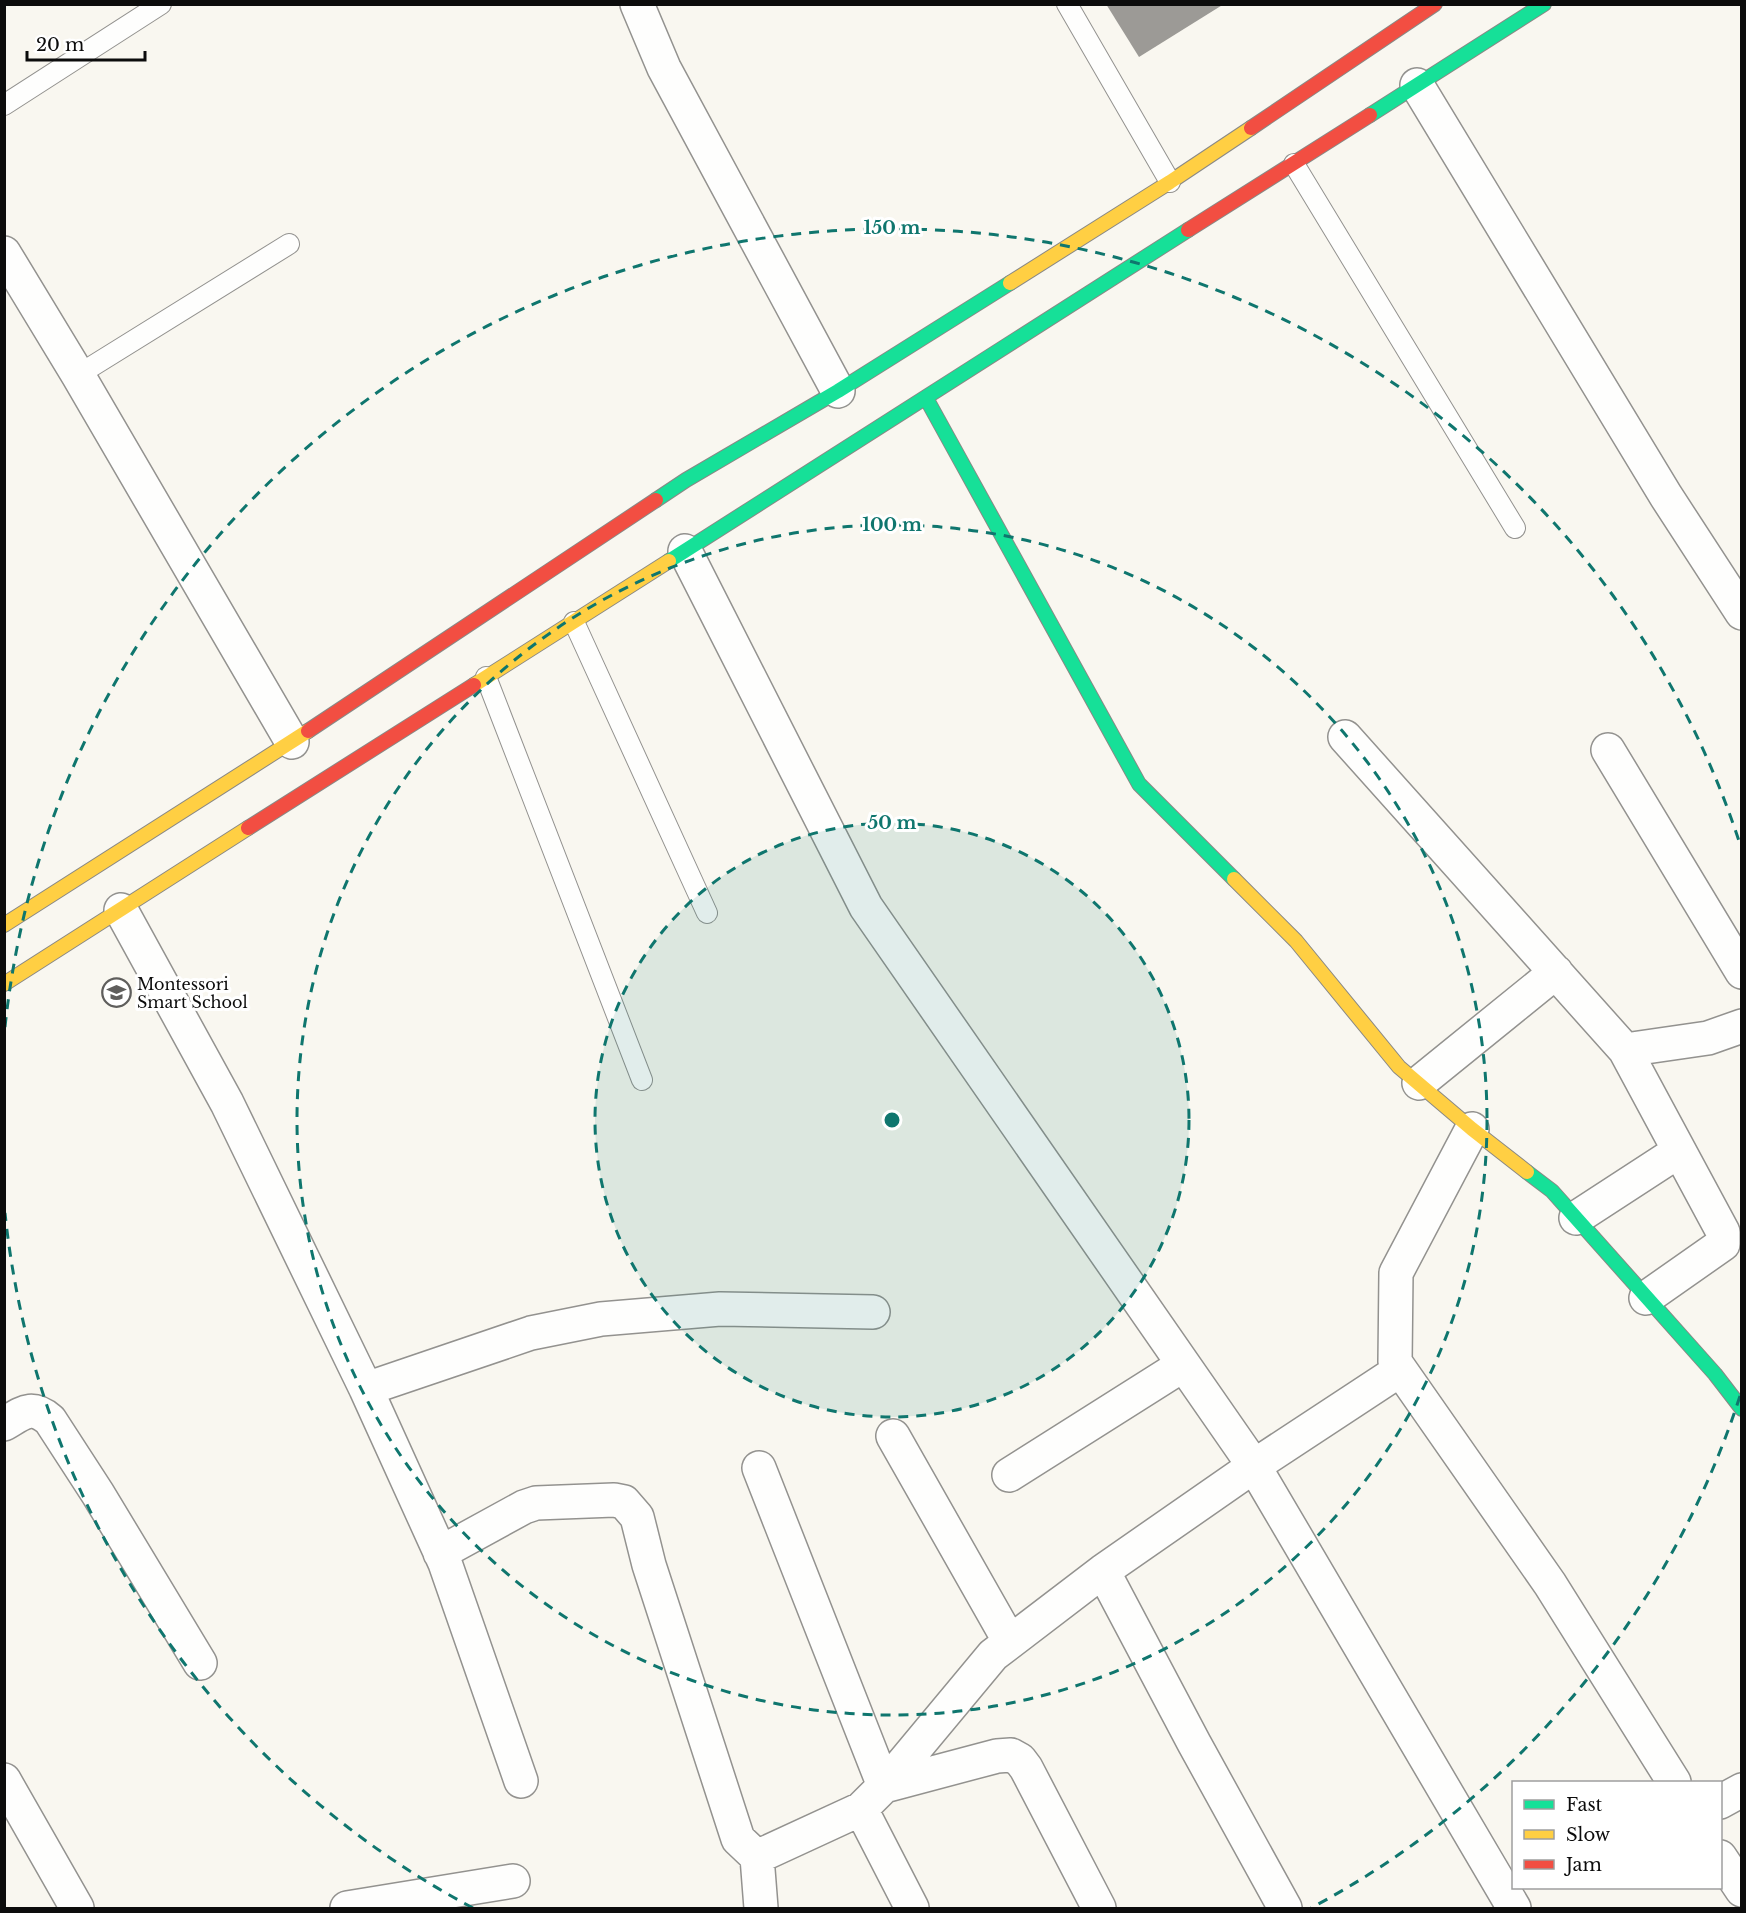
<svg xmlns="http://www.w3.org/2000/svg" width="1746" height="1913" viewBox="0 0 1746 1913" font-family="'Libre Baskerville',serif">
	<rect width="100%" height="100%" fill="#f9f7f0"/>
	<path fill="#9c9a96" d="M1106,4h118l-85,53z"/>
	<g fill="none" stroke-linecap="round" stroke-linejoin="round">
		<defs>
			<path id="lane" d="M1067,4l103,178
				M4,105l157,-101
				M1294,164l221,364
				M78,375l211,-131
				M574,622l133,291
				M486,677l156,403"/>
			<path id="street" d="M637,4l27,64 174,323
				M1417,85l249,411 76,117
				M4,253l74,122 214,367
				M685,551l181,356 388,559 146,-96
				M1345,737l280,313
				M1608,750l134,222
				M121,910l106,193 139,286 79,174 76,218
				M1419,1083l137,-111
				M1472,1129l-76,144 -1,89 155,222 124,198
				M1576,1218l103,-67
				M1646,1298l77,-54v-12l-98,-182 83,-12 34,-12
				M366,1389l165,-56 70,-14 119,-10 153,3
				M4,1424c19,-11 27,-20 46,-4l48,74 102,169
				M893,1436l117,206
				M759,1468l125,318 113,-30 14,-1 9,5 6,8 73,140
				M1009,1475l174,-110
				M440,1553l84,-46 12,-4 78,-3 10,2 13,15 12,48 89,274 19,18 104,-48
				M1103,1571l91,172 91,165
				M4,1780l73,128
				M1720,1802l22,-12
				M757,1857l4,51
				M1720,1857l22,33
				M347,1908l166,-27
				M912,1908l-51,-99 23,-23 109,-131 110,-84 151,-105 260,442"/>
			<path id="fast" d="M1370,115l174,-111
				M926,398l213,386 95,95
				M656,500l30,-20 152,-89 172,-108
				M669,561l519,-331
				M1527,1172l25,19 163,183 27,35"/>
			<path id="slow" d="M1010,283l160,-101 81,-54
				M474,685l195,-124
				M1234,879l62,62 103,126 73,62 55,43
				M4,925l304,-194
				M4,984l244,-156"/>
			<path id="jam" d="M1251,128l184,-124
				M1188,230l182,-115
				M308,731l348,-231
				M248,828l226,-143"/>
		</defs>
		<use href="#lane" stroke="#93928f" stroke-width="22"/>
		<use href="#street" stroke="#93928f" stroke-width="36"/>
		<use href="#fast" stroke="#898885" stroke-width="16"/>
		<use href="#slow" stroke="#898885" stroke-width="16"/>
		<use href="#jam" stroke="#898885" stroke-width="16"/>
		<use href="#lane" stroke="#fefefd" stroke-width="20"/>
		<use href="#street" stroke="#fefefd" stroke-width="33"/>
		<use href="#fast" stroke="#16e098" stroke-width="14"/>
		<use href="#slow" stroke="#ffcf43" stroke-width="14"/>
		<use href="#jam" stroke="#f24e42" stroke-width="14"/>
	</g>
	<circle cx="892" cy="1120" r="297" fill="#0f766e" fill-opacity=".12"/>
	<g fill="none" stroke="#0f766e" stroke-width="3" stroke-dasharray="10 8">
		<circle cx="892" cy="1120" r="297"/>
		<circle cx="892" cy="1120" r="595"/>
		<path d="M1740 1396A892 892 0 0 1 1311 1908M473 1908A892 892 0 0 1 5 1213M5 1027A892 892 0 0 1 1740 844"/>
	</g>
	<defs>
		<symbol id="school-ring" viewBox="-11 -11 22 22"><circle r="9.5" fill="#fff" stroke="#5f5e5c" stroke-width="1.5"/><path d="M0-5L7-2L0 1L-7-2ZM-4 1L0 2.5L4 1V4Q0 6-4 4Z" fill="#5f5e5c"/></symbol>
	</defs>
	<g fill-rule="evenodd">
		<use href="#school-ring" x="100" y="976" width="33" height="33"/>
	</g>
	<g text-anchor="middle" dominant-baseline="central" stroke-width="6" stroke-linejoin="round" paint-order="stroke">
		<g font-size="16" fill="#0c0c0c" stroke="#fff" text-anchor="start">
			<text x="137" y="984">Montessori<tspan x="137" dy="18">Smart School</tspan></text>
		</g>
	</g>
	<circle cx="892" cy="1120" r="9" fill="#0f766e" stroke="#fff" stroke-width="3"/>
	<g font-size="18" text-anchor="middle" font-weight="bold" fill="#0f766e" stroke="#fff" stroke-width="6" stroke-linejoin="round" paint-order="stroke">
		<text x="892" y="234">150 m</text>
		<text x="892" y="531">100 m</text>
		<text x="892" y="829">50 m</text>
	</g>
	<rect width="1746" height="1913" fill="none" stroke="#0c0c0c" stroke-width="12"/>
	<rect x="1512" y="1781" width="210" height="108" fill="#ffffff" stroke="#9e9e9e" stroke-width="1.5"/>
	<rect x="1524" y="1800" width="30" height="9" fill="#16e098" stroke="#9e9e9e" stroke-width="1.5"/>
	<text x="1566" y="1811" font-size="18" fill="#0c0c0c">Fast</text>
	<rect x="1524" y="1830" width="30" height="9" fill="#ffcf43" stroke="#9e9e9e" stroke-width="1.5"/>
	<text x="1566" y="1841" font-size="18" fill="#0c0c0c">Slow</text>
	<rect x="1524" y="1860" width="30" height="9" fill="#f24e42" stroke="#9e9e9e" stroke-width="1.5"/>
	<text x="1566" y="1871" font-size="18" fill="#0c0c0c">Jam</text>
	<path d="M27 51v9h118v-9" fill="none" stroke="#0c0c0c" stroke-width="3"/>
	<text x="36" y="51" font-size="18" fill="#0c0c0c" stroke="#ffffff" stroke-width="4.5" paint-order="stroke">20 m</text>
</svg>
